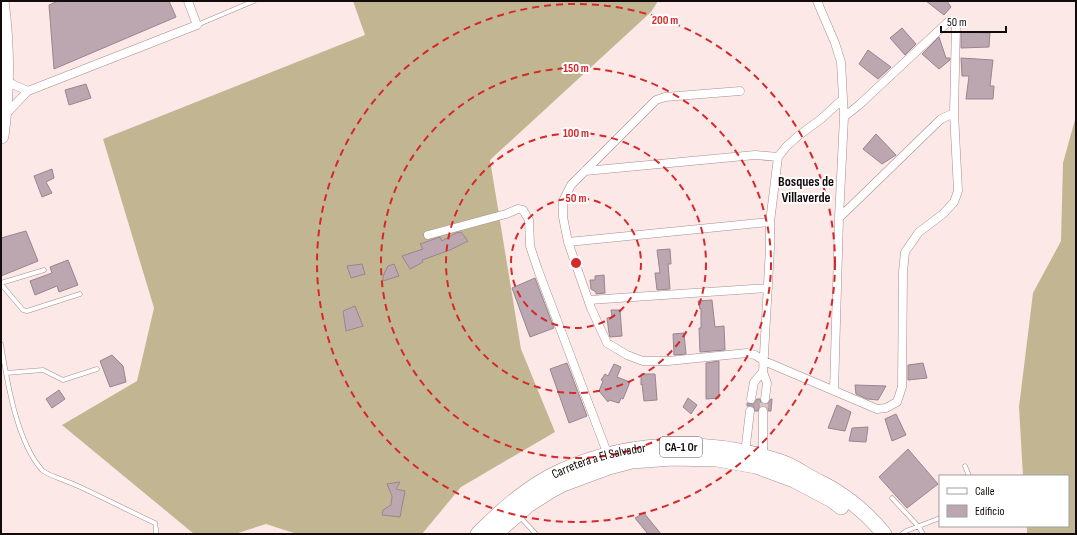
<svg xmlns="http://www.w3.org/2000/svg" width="1077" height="535" viewBox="0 0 1077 535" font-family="'Sofia Sans Condensed',sans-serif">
	<rect width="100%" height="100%" fill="#fce8e7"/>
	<path fill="#c2b692" d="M353,1h305l-7,11 -161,148 31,189 34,83 -94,55 -39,47h-125l-31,-10 -31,10h-41l-132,-109 75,-44 17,-73 -51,-169 262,-104z
		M1076,116v418h-49v-8h41v-50h-45l-4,-69 14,-114 28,-52 2,-78z"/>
	<path fill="#bca7b1" stroke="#98858e" d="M58,1h111l7,16 -122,52 -5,-64z
		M926,1h21l4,6 -7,8z
		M902,28l14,16 -11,11 -15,-17z
		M961,32l29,1 -1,14 -28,1z
		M939,37l7,21h4v2l-11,9 -17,-15z
		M868,50l23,17 -13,12 -19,-15z
		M961,58l32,2 -3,26h4l-1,13h-27l3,-23h-7z
		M86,84l5,14 -22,7 -4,-15z
		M876,134l20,21 -14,9 -19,-15z
		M52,169l2,9 -8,4 6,11 -10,4 -8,-21z
		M26,231l12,30 -37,15v-38z
		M461,232l7,9 -18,9 -28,10 1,2 -13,7 -8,-13 21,-7 -3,-5 20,-7 2,4 14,-8z
		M670,249l1,15h-3l2,25 -13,1 -2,-17h5l-3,-23z
		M68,260l10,25 -19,7 -2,-6 -22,9 -5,-14 22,-8 -2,-6z
		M362,264l3,10 -14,4 -4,-12z
		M394,264l5,12 -16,5v-5l5,-10z
		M604,275l1,18 -9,1v-2l-5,-3 -1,-9h5v-4z
		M535,278l19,50 -24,9 -18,-49z
		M712,300l3,27 9,-1 1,24 -25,2 -1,-24h2v-19h-1l-2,-8z
		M355,306l8,20 -17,5 -3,-20z
		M611,310h9l2,26 -12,1 -1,-4 -2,-15 5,-1z
		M684,333l2,21 -12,1 -1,-21z
		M112,355l11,11 3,16 -16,5 -10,-26z
		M719,361v37l-13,1v-36z
		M567,363l20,53 -18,7 -19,-54z
		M923,363l4,15 -19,2v-15z
		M614,364l7,3 -4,10 13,5 -7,17 -2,-1 -2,5 -10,-3 -1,2 -9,-11 4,-10 -2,-1 4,-6 3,2z
		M641,374h14l2,26 -13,1 -2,-17 -1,1z
		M855,385l31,1 -8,14 -11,-1 -11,-5z
		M59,390l6,9 -13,9 -6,-9z
		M688,398l9,7 -6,9 -8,-7z
		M757,399h3l1,4 4,1h2l4,-5h1l-1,12h-3v-3l-5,-2h-3l-2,5h-3l-2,-5h-6v-3l6,1z
		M837,405l14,7 -6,19 -17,-3z
		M896,414l10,21 -14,6 -7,-22z
		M868,427l-2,15 -17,-1 3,-13z
		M908,449l30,35 -31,24 -28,-31z
		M400,482l-4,7 9,2 -5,26 -18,-2 1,-5 8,-5 1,-9 -5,-12z
		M644,513l17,21h-13l-13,-16z"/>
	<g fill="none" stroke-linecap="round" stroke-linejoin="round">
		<path stroke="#d9c7c6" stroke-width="8" stroke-dasharray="8 4" stroke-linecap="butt" d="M763,411l2,-12"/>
		<defs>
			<path id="lane" d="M197,25l57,-24
				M1,283l43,-13
				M1,284l22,26 4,1 53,-17
				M1,344c6,38 16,98 41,126 4,5 29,12 36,16 26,12 51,25 77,37l1,6v5
				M6,373l37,-3 20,10 34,-11
				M965,466l4,10
				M892,498l27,29 4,7
				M520,517l16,17
				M902,534l4,-3 34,-13"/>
			<path id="street" d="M6,77l6,7 16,7
				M740,91l-75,6 -9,3 -85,85 -8,16v16l5,25 23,66 16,35 20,12 16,6h25l79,-8 8,2 9,6 113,48 9,-1 11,-6 5,-15 1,-115 2,-20 14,-20 24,-18 11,-12 4,-11 -4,-78 2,-88 -7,-4 -90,84 -15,12
				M4,116l24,-25 169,-66 -9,-24
				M585,171l170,-16 23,2
				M839,218l102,-99 13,-6
				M428,235l78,-21 12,-5 5,1 6,10 1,26 8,24 70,185
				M568,242l202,-20
				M589,300l179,-12
				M834,391l5,-173 5,-101 -1,-18
				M751,399l3,-17 9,-10
				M765,399l2,-16 -4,-11 7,-124v-26l8,-65 8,-10 12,-11 23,-17 22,-20 -2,-37 -6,-19 -18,-42
				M745,453l5,-42
				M763,456v-45"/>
			<g id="highway">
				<path d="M1,1c6,45 6,91 0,135"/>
				<path id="s1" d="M478,534c22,-22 45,-43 73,-58 68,-35 155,-39 227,-15 11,3 20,9 30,15 8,5 18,9 26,14 18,11 37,28 50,44"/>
				<path d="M495,534l33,-29 22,-14 13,-7 46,-17 23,-6 40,-3 45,1 39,7 38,14 38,20 9,7"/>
			</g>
		</defs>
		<use href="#lane" stroke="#a58e8d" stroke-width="5"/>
		<use href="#street" stroke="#a58e8d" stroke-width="9"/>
		<use href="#highway" stroke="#a58e8d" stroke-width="16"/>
		<use href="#lane" stroke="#fff" stroke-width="4"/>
		<use href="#street" stroke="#fff" stroke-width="8"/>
		<use href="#highway" stroke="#fff" stroke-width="15"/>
	</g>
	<g fill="none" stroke="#d62828" stroke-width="2" stroke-dasharray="7 5">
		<circle cx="576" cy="263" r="65"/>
		<circle cx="576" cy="263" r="130"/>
		<circle cx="576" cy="263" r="195"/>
		<circle cx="576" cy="263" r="259"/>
	</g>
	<g text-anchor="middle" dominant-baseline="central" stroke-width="4" stroke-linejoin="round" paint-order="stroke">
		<rect fill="#fff" stroke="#5a5454" stroke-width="1" x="660" y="437" width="42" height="20" rx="3"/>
		<g font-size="12" font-weight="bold" fill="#130b0b">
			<text x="681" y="447">CA-1 Or</text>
		</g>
		<g font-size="13" fill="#130b0b" stroke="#fff">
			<text stroke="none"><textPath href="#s1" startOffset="144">Carretera a El Salvador</textPath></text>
		</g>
		<g font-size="14" font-weight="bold" fill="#130b0b" stroke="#fff">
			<text x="806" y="181">Bosques de<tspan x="806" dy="16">Villaverde</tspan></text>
		</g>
	</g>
	<circle cx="576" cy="263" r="6" fill="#d62828" stroke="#fff" stroke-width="2"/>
	<g font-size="12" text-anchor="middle" font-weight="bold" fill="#d62828" stroke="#fff" stroke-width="4" stroke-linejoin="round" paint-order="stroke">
		<text x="665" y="24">200 m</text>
		<text x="576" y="72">150 m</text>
		<text x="576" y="137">100 m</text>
		<text x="576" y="202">50 m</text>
	</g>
	<rect width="1077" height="535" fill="none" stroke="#130b0b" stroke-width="4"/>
	<rect x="939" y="475" width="130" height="52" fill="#ffffff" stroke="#a19d9d"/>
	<rect x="947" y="488" width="20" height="6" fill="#ffffff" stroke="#a19d9d"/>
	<text x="975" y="495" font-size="12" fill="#130b0b">Calle</text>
	<rect x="947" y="505" width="20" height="12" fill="#bca7b1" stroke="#a19d9d"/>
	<text x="975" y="515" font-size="12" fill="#130b0b">Edificio</text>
	<path d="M941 26v6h65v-6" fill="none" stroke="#130b0b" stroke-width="2"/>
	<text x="947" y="26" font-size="12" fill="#130b0b" stroke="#ffffff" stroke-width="3" paint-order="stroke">50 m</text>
</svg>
